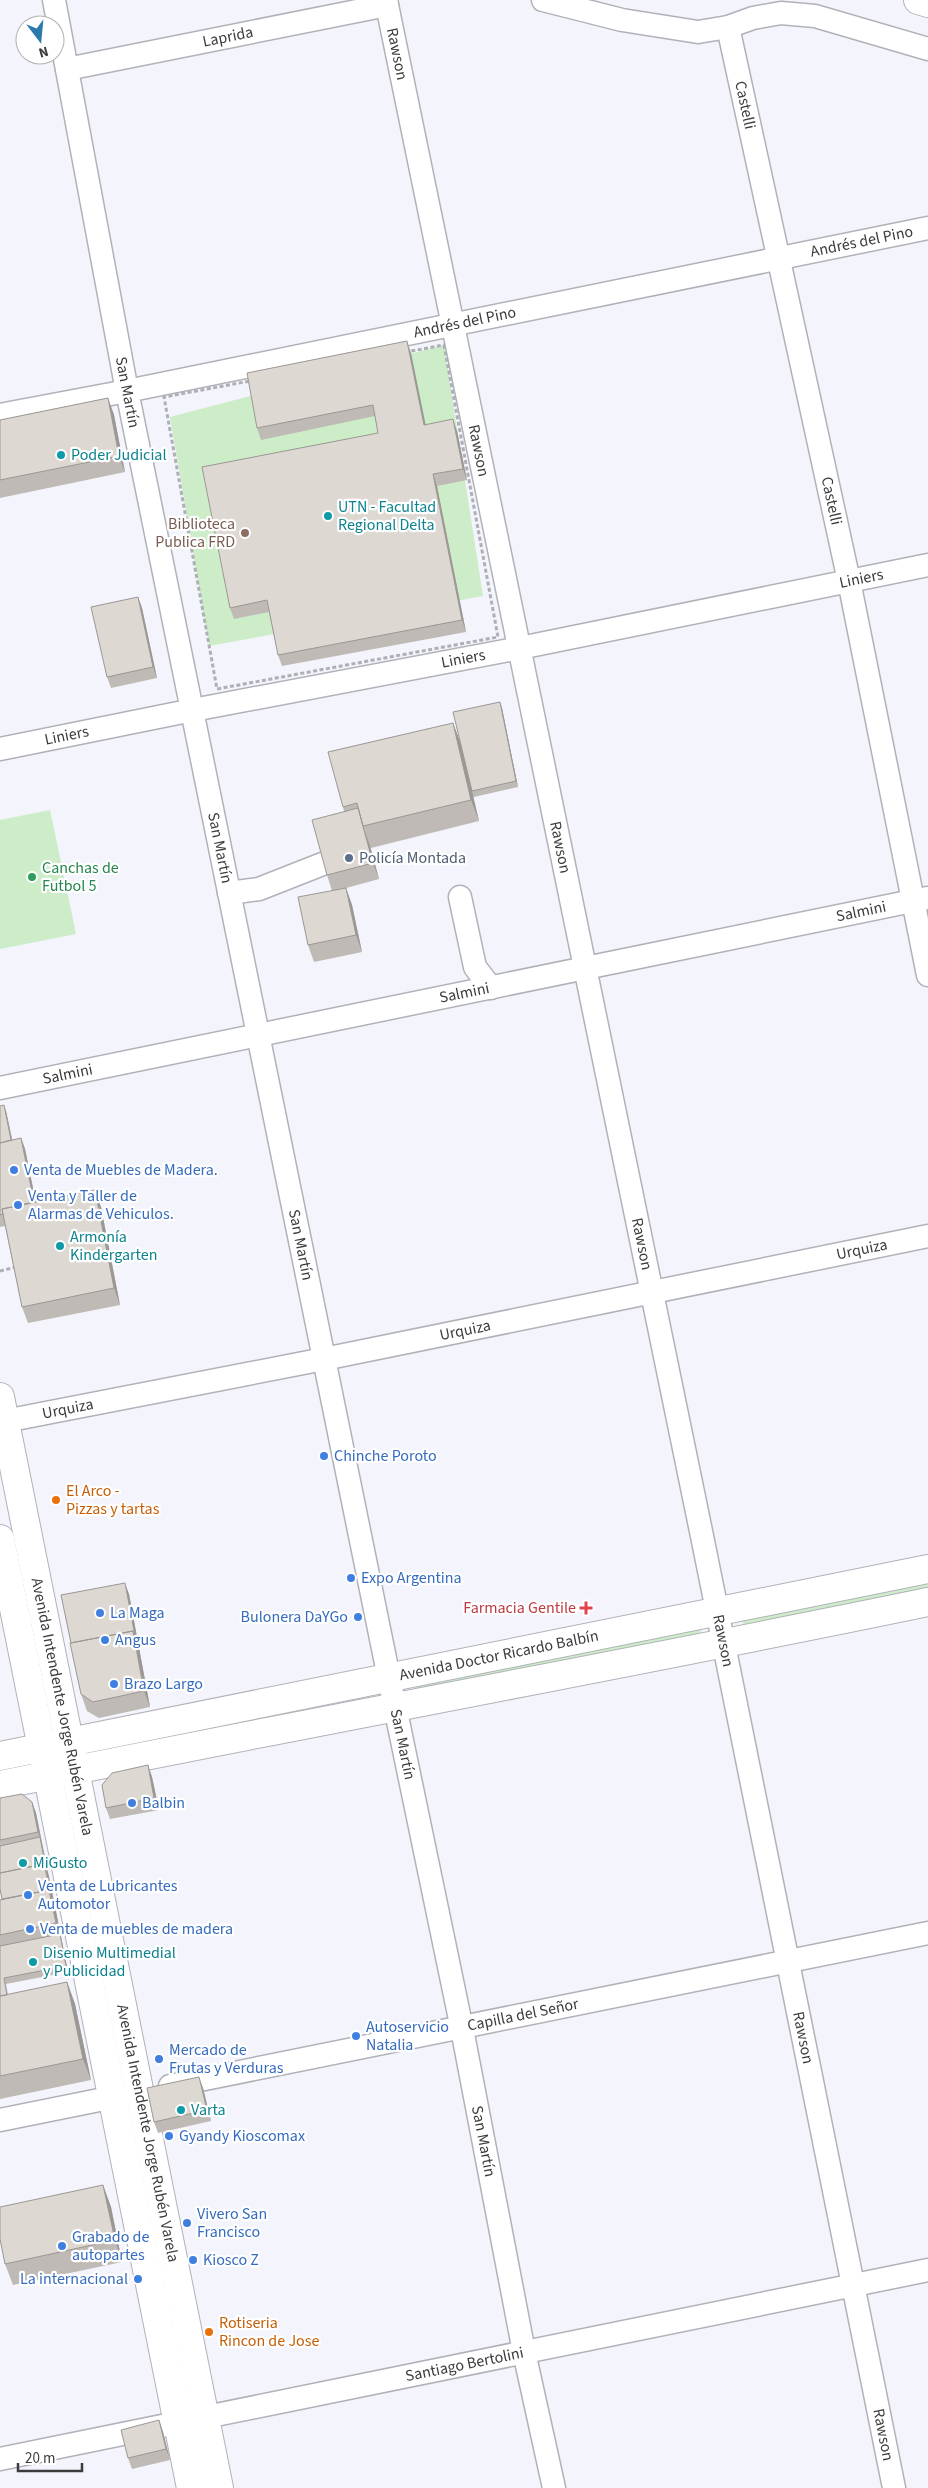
<svg xmlns="http://www.w3.org/2000/svg" width="928" height="2488" viewBox="0 0 928 2488" font-family="'Source Sans 3',sans-serif">
	<rect width="100%" height="100%" fill="#f3f4fc"/>
	<path fill="#ccedc7" d="M444,345l39,251 -274,50 -39,-229z
		M50,810l26,124 -76,15v-129z
		M928,1579v11l-183,35 -3,-3 1,-4z
		M700,1626l2,3 -4,7 -280,55 -2,-3 1,-5z"/>
	<g fill="none" stroke-linecap="round" stroke-linejoin="round">
		<defs>
			<g id="minor">
				<path id="s1" d="M54,0l73,391 262,1287 73,351 62,323 30,136"/>
				<path id="s2" d="M386,0l317,1541 191,947"/>
				<path d="M543,0l79,20 76,12 30,-5 25,-9 28,-5 34,3 113,33"/>
				<path id="s3" d="M728,27l121,554 79,394"/>
				<path id="s4" d="M67,69l320,-64"/>
				<path id="s5" d="M0,415l127,-24 801,-163"/>
				<path id="s6" d="M0,749l193,-39 327,-62 408,-83"/>
				<path d="M229,893l30,-4 66,-26"/>
				<path d="M460,897l15,70 16,21"/>
				<path id="s7" d="M0,1088l927,-190"/>
				<path id="s8" d="M0,1422l324,-63 604,-123"/>
				<path id="s9" d="M170,2086l758,-153"/>
				<path d="M0,2120l129,-26"/>
				<path id="s10" d="M0,2459l928,-189"/>
			</g>
			<g id="secondary">
				<path id="s11" d="M0,1397l219,1091"/>
				<path d="M0,1539l191,949"/>
				<path id="s12" d="M0,1756l928,-187"/>
				<path d="M0,1785c309,-63 619,-119 928,-183"/>
			</g>
			<path id="motorway" d="M918,0l10,3"/>
		</defs>
		<use href="#minor" stroke="#b1b2b9" stroke-width="25"/>
		<use href="#secondary" stroke="#b1b2b9" stroke-width="30"/>
		<use href="#motorway" stroke="#b1b2b9" stroke-width="30"/>
		<path stroke="#afb0b6" stroke-width="3" stroke-dasharray="4 2.5" stroke-linecap="butt" d="M444,345l54,292 -281,52 -53,-292z
			M0,1271l16,-4"/>
		<use href="#minor" stroke="#fff" stroke-width="22"/>
		<use href="#secondary" stroke="#fff" stroke-width="28"/>
		<use href="#motorway" stroke="#fff" stroke-width="28"/>
	</g>
	<path fill="#bfbab5" d="M411,353l14,72 32,6 10,49 -30,6 29,146 -184,34 -4,-11 -9,-43 -35,7 -4,-11 148,-175 -3,-17 -114,24 -4,-12z
		M108,398l6,17 11,57 -125,26v-78z
		M138,597l4,11 15,70 -46,10 -4,-11z
		M500,702l2,6 16,79 -44,10 -1,-1 6,25 -108,27 -1,-2 9,33 -33,9 6,17 10,47 -48,10 -6,-17 24,-54 -5,-16 17,-64 -1,-4 110,-84 7,19z
		M0,1106l6,5 6,29 9,-2 4,11 11,53 65,5 19,98 -92,18 -6,-16 -17,-81 -5,1z
		M129,1594l21,113 -51,11 -12,-7 -6,-17z
		M148,1765l4,12 7,33 -49,9 -4,-11z
		M0,1798l32,4 4,11 32,159 -62,12 2,11 59,-13 8,22 16,76 -91,19v-199l2,-1 -2,-10z
		M203,2088l8,33 -53,12 -4,-11z
		M103,2185l8,22 11,55 -109,23 -8,-21z
		M159,2420l4,12 7,28 -38,9 -4,-11z"/>
	<path fill="#9b9794" d="M407,341l4,12 17,83 -4,-11z
		M108,398l6,17 11,57 -6,-16z
		M453,419l4,12 10,49 -4,-11z
		M433,474l4,12 29,146 -4,-12z
		M138,597l4,11 15,70 -4,-11z
		M500,702l2,6 16,79 -2,-6z
		M453,723l8,21 18,77 -8,-21z
		M364,829l6,17 9,33 -6,-16z
		M346,888l6,17 10,47 -6,-17z
		M4,1105l2,6 9,41 -2,-6z
		M21,1138l4,11 14,69 -4,-11z
		M95,1190l6,17 19,98 -6,-17z
		M125,1583l4,11 21,113 -6,-16z
		M148,1765l4,12 7,33 -5,-12z
		M32,1802l4,11 6,30 -4,-11z
		M40,1837l2,6 13,63 -4,-11z
		M49,1890l6,16 13,66 -2,-6 -6,-32 -4,-11z
		M67,1982l8,22 16,76 -8,-21z
		M199,2077l4,11 8,33 -4,-11z
		M103,2185l8,22 11,55 -7,-22z
		M159,2420l4,12 7,28 -4,-11z"/>
	<path fill="#ded8d3" stroke="#9b9794" d="M407,341l17,84 29,-6 10,50 -30,5 29,146 -184,35 -11,-55 -37,8 -28,-141 176,-34 -5,-28 -116,23 -10,-55z
		M108,398l11,58 -119,24v-60z
		M138,597l15,70 -46,10 -16,-70z
		M500,702l16,79 -44,10 -19,-79z
		M453,723l18,77 -108,26 -6,-23 -14,4 -15,-55z
		M358,808l15,55 -46,12 -15,-55z
		M346,888l10,47 -48,10 -10,-48z
		M4,1105l7,35 -11,3v-37z
		M21,1138l13,64 -32,7 1,5 -3,1v-72z
		M95,1190l19,98 -92,19 -20,-98z
		M125,1583l10,53 -2,-5 -62,12 -10,-48z
		M133,1631l11,60 -51,11 -12,-8 -11,-51z
		M148,1765l6,33 -48,10 -4,-23 10,-12z
		M22,1794l10,8 6,30 -38,8v-42z
		M40,1837l6,32 -2,-5 -44,9v-27z
		M44,1864l7,31 -2,-5 -47,9 -2,-10v-16z
		M49,1890l7,33 -56,12v-35z
		M60,1934l6,32 -62,12 3,17 -7,1v-50z
		M67,1982l16,77 -83,17v-80z
		M199,2077l8,33 -53,12 -7,-34z
		M103,2185l12,55 -110,24 -5,-25v-32z
		M159,2420l7,29 -38,9 -7,-28z"/>
	<g fill="#0f9aa8" stroke="#fff" stroke-width="2">
		<circle cx="61" cy="455" r="5"/>
		<circle cx="328" cy="516" r="5"/>
		<circle cx="60" cy="1246" r="5"/>
		<circle cx="23" cy="1863" r="5"/>
		<circle cx="33" cy="1962" r="5"/>
		<circle cx="181" cy="2110" r="5"/>
	</g>
	<circle fill="#8d6e63" stroke="#fff" stroke-width="2" cx="245" cy="533" r="5"/>
	<circle fill="#5c6f8a" stroke="#fff" stroke-width="2" cx="349" cy="858" r="5"/>
	<circle fill="#2e9e5b" stroke="#fff" stroke-width="2" cx="32" cy="877" r="5"/>
	<g fill="#3f7fe0" stroke="#fff" stroke-width="2">
		<circle cx="14" cy="1170" r="5"/>
		<circle cx="18" cy="1205" r="5"/>
		<circle cx="324" cy="1456" r="5"/>
		<circle cx="351" cy="1578" r="5"/>
		<circle cx="100" cy="1613" r="5"/>
		<circle cx="358" cy="1617" r="5"/>
		<circle cx="105" cy="1640" r="5"/>
		<circle cx="114" cy="1684" r="5"/>
		<circle cx="132" cy="1803" r="5"/>
		<circle cx="28" cy="1895" r="5"/>
		<circle cx="30" cy="1929" r="5"/>
		<circle cx="356" cy="2036" r="5"/>
		<circle cx="159" cy="2059" r="5"/>
		<circle cx="169" cy="2136" r="5"/>
		<circle cx="187" cy="2223" r="5"/>
		<circle cx="62" cy="2246" r="5"/>
		<circle cx="193" cy="2260" r="5"/>
		<circle cx="138" cy="2279" r="5"/>
	</g>
	<g fill="#e8710a" stroke="#fff" stroke-width="2">
		<circle cx="56" cy="1500" r="5"/>
		<circle cx="209" cy="2332" r="5"/>
	</g>
	<path fill="#e0444e" stroke="#fff" stroke-width="2" d="M583.5 1600.5h5v5h5v5h-5v5h-5v-5h-5v-5h5z"/>
	<g text-anchor="middle" dominant-baseline="central" stroke-width="4.5" stroke-linejoin="round" paint-order="stroke">
		<g font-size="16" fill="#3c3c3f" stroke="#fff">
			<text stroke="none"><textPath href="#s4" startOffset="164">Laprida</textPath></text>
			<text stroke="none"><textPath href="#s2" startOffset="55">Rawson</textPath></text>
			<text stroke="none"><textPath href="#s3" startOffset="80">Castelli</textPath></text>
			<text stroke="none"><textPath href="#s5" startOffset="879">Andrés del Pino</textPath></text>
			<text stroke="none"><textPath href="#s5" startOffset="474">Andrés del Pino</textPath></text>
			<text stroke="none"><textPath href="#s1" startOffset="399">San Martín</textPath></text>
			<text stroke="none"><textPath href="#s2" startOffset="460">Rawson</textPath></text>
			<text stroke="none"><textPath href="#s3" startOffset="485">Castelli</textPath></text>
			<text stroke="none"><textPath href="#s6" startOffset="878">Liniers</textPath></text>
			<text stroke="none"><textPath href="#s6" startOffset="472">Liniers</textPath></text>
			<text stroke="none"><textPath href="#s6" startOffset="68">Liniers</textPath></text>
			<text stroke="none"><textPath href="#s2" startOffset="865">Rawson</textPath></text>
			<text stroke="none"><textPath href="#s1" startOffset="864">San Martín</textPath></text>
			<text stroke="none"><textPath href="#s7" startOffset="879">Salmini</textPath></text>
			<text stroke="none"><textPath href="#s7" startOffset="474">Salmini</textPath></text>
			<text stroke="none"><textPath href="#s7" startOffset="69">Salmini</textPath></text>
			<text stroke="none"><textPath href="#s2" startOffset="1270">Rawson</textPath></text>
			<text stroke="none"><textPath href="#s1" startOffset="1269">San Martín</textPath></text>
			<text stroke="none"><textPath href="#s8" startOffset="879">Urquiza</textPath></text>
			<text stroke="none"><textPath href="#s8" startOffset="474">Urquiza</textPath></text>
			<text stroke="none"><textPath href="#s8" startOffset="69">Urquiza</textPath></text>
			<text stroke="none"><textPath href="#s2" startOffset="1675">Rawson</textPath></text>
			<text stroke="none"><textPath href="#s12" startOffset="509">Avenida Doctor Ricardo Balbín</textPath></text>
			<text stroke="none"><textPath href="#s11" startOffset="316">Avenida Intendente Jorge Rubén Varela</textPath></text>
			<text stroke="none"><textPath href="#s1" startOffset="1779">San Martín</textPath></text>
			<text stroke="none"><textPath href="#s9" startOffset="360">Capilla del Señor</textPath></text>
			<text stroke="none"><textPath href="#s2" startOffset="2080">Rawson</textPath></text>
			<text stroke="none"><textPath href="#s11" startOffset="751">Avenida Intendente Jorge Rubén Varela</textPath></text>
			<text stroke="none"><textPath href="#s1" startOffset="2184">San Martín</textPath></text>
			<text stroke="none"><textPath href="#s10" startOffset="474">Santiago Bertolini</textPath></text>
			<text stroke="none"><textPath href="#s2" startOffset="2485">Rawson</textPath></text>
		</g>
		<g font-size="16" fill="#0d838f" stroke="#fff" text-anchor="start">
			<text x="71" y="455">Poder Judicial</text>
			<text x="338" y="507">UTN - Facultad<tspan x="338" dy="18">Regional Delta</tspan></text>
			<text x="70" y="1237">Armonía<tspan x="70" dy="18">Kindergarten</tspan></text>
			<text x="33" y="1863">MiGusto</text>
			<text x="43" y="1953">Disenio Multimedial<tspan x="43" dy="18">y Publicidad</tspan></text>
			<text x="191" y="2110">Varta</text>
		</g>
		<g font-size="16" fill="#785e54" stroke="#fff" text-anchor="end">
			<text x="235" y="524">Biblioteca<tspan x="235" dy="18">Publica FRD</tspan></text>
		</g>
		<g font-size="16" fill="#4e5e75" stroke="#fff" text-anchor="start">
			<text x="359" y="858">Policía Montada</text>
		</g>
		<g font-size="16" fill="#27864d" stroke="#fff" text-anchor="start">
			<text x="42" y="868">Canchas de<tspan x="42" dy="18">Futbol 5</tspan></text>
		</g>
		<g font-size="16" fill="#366cbe" stroke="#fff" text-anchor="start">
			<text x="24" y="1170">Venta de Muebles de Madera.</text>
			<text x="28" y="1196">Venta y Taller de<tspan x="28" dy="18">Alarmas de Vehiculos.</tspan></text>
			<text x="334" y="1456">Chinche Poroto</text>
			<text x="361" y="1578">Expo Argentina</text>
			<text x="110" y="1613">La Maga</text>
			<text x="348" y="1617" text-anchor="end">Bulonera DaYGo</text>
			<text x="115" y="1640">Angus</text>
			<text x="124" y="1684">Brazo Largo</text>
			<text x="142" y="1803">Balbin</text>
			<text x="38" y="1886">Venta de Lubricantes<tspan x="38" dy="18">Automotor</tspan></text>
			<text x="40" y="1929">Venta de muebles de madera</text>
			<text x="366" y="2027">Autoservicio<tspan x="366" dy="18">Natalia</tspan></text>
			<text x="169" y="2050">Mercado de<tspan x="169" dy="18">Frutas y Verduras</tspan></text>
			<text x="179" y="2136">Gyandy Kioscomax</text>
			<text x="197" y="2214">Vivero San<tspan x="197" dy="18">Francisco</tspan></text>
			<text x="72" y="2237">Grabado de<tspan x="72" dy="18">autopartes</tspan></text>
			<text x="203" y="2260">Kiosco Z</text>
			<text x="128" y="2279" text-anchor="end">La internacional</text>
		</g>
		<g font-size="16" fill="#c56008" stroke="#fff" text-anchor="start">
			<text x="66" y="1491">El Arco -<tspan x="66" dy="18">Pizzas y tartas</tspan></text>
			<text x="219" y="2323">Rotiseria<tspan x="219" dy="18">Rincon de Jose</tspan></text>
		</g>
		<g font-size="16" fill="#be3a42" stroke="#fff" text-anchor="end">
			<text x="576" y="1608">Farmacia Gentile</text>
		</g>
	</g>
	<g transform="translate(40 40) rotate(164)"><circle r="24" fill="#ffffff" stroke="#b1b1b2"/>
	<path d="M0-4L9 19L0 12L-9 19Z" fill="#2a7aac"/>
	<text y="-8" font-size="14" font-weight="bold" text-anchor="middle" fill="#3c3c3f">N</text>
	</g>
	<path d="M18 2463v8h64v-8" fill="none" stroke="#3c3c3f" stroke-width="2.5"/>
	<text x="25" y="2463" font-size="15" fill="#3c3c3f" stroke="#ffffff" stroke-width="4" paint-order="stroke">20 m</text>
</svg>
